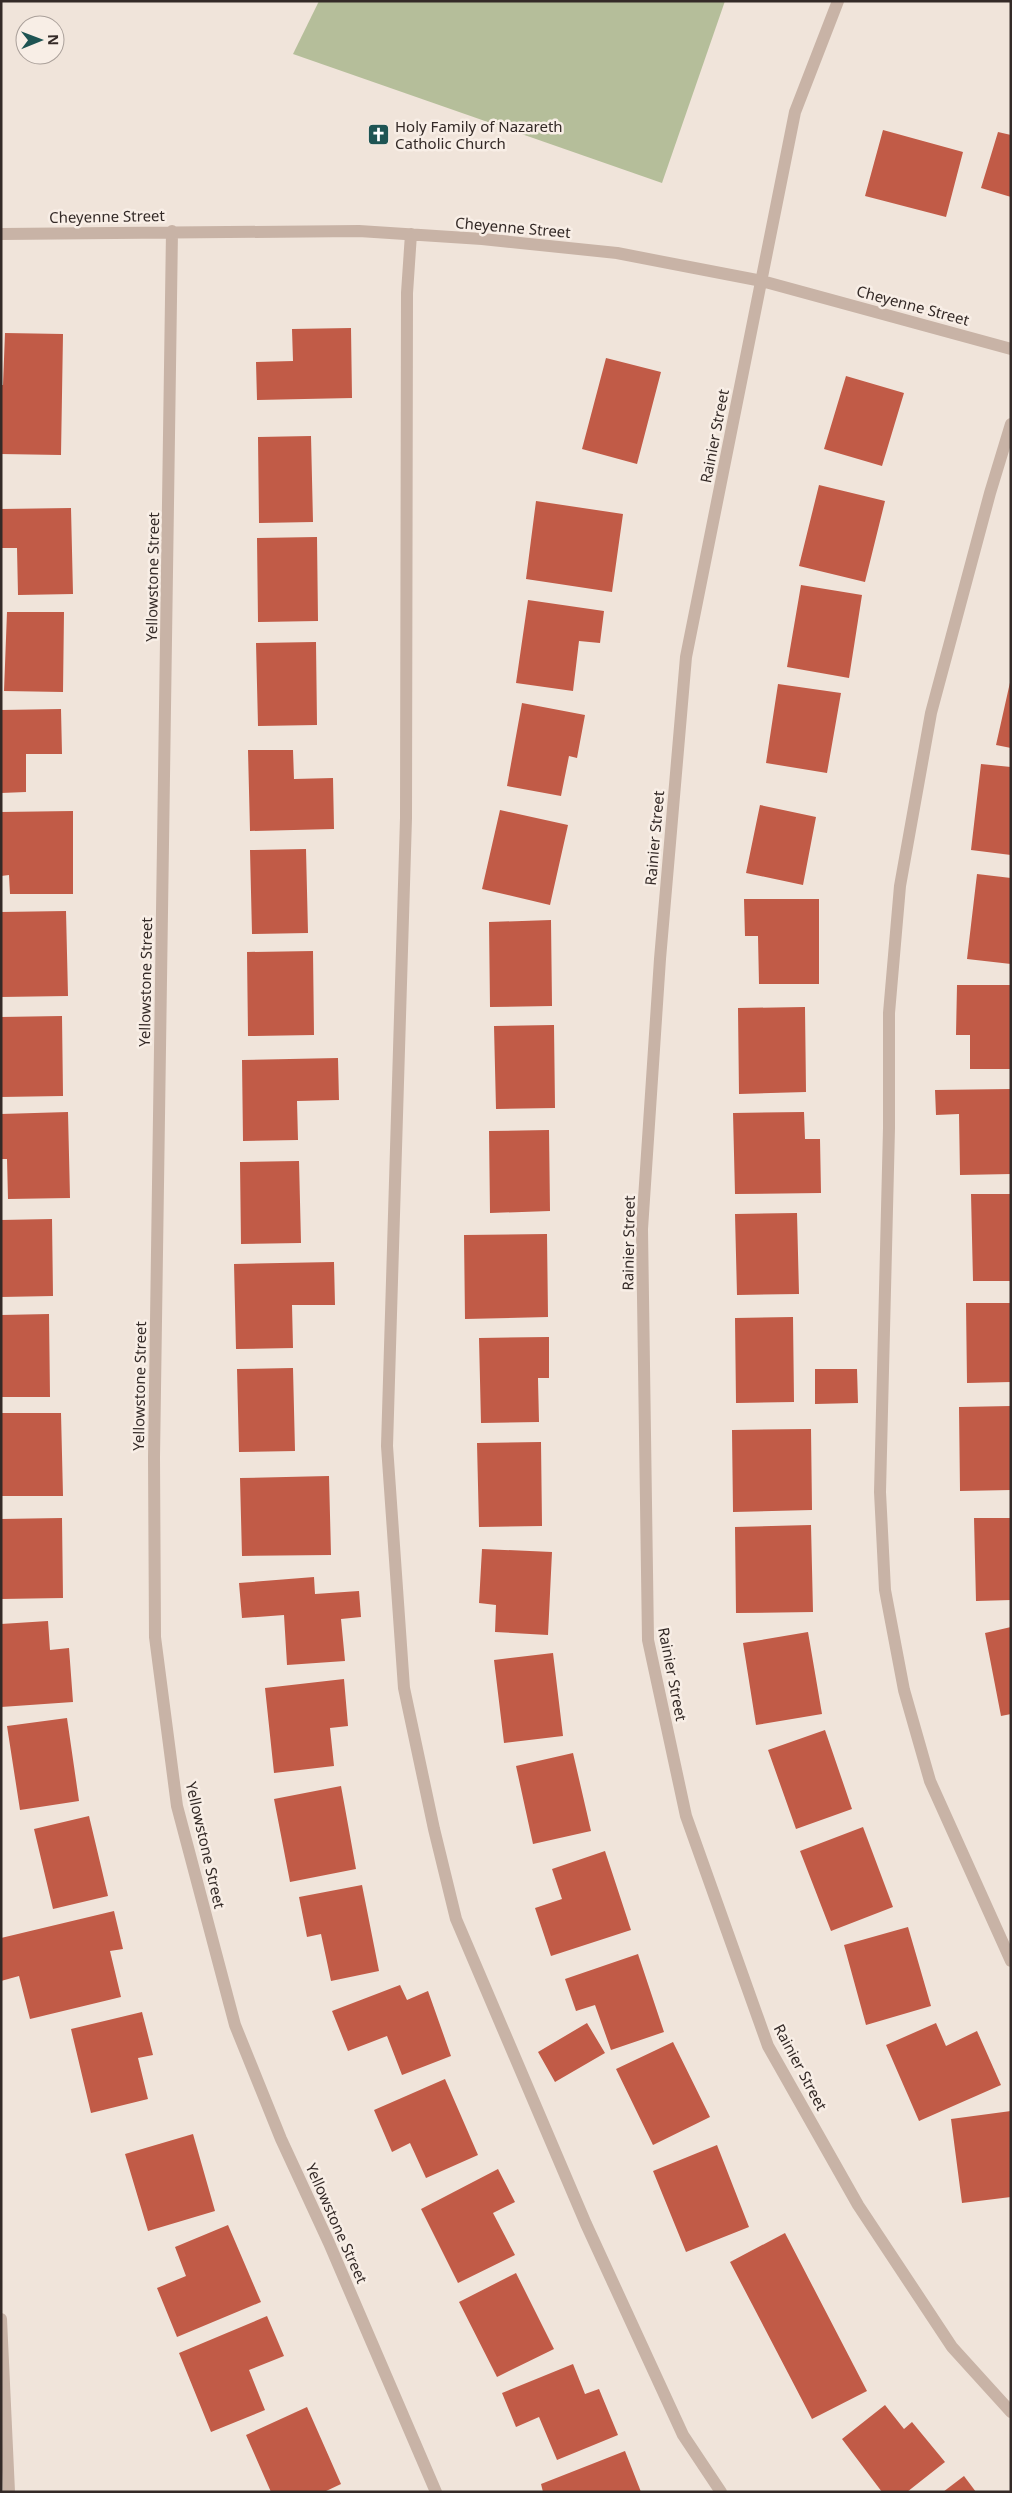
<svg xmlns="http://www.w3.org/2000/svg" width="1012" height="2493" viewBox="0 0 1012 2493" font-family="'Noto Sans',sans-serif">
	<rect width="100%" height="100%" fill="#f0e4da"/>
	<path fill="#b5be9a" d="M319,1h406l-63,182 -369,-129z"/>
	<path fill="#c15b47" d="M883,130l80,22 -17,65 -81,-21z
		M998,132l13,3v62l-30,-9z
		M351,328l1,70 -95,2 -1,-38 37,-1 -1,-32z
		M5,333l58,1 -2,121 -60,-1v-69h2z
		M606,358l55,14 -24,92 -55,-15z
		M846,376l58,17 -22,73 -58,-17z
		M311,436l2,86 -54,1 -1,-86z
		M819,485l66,16 -20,81 -66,-16z
		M536,501l87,13 -11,78 -86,-13z
		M71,508l2,86 -55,1 -1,-47h-16v-39z
		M317,537l1,84 -60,1 -1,-84z
		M801,585l61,10 -13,83 -62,-11z
		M528,600l76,11 -4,32 -21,-2 -6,50 -57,-8z
		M7,612h57l-1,80 -59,-1z
		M316,642l1,83 -59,1 -2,-83z
		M1011,678v70l-15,-3z
		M778,684l63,9 -14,80 -61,-10z
		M522,703l63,12 -8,43 -8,-2 -8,40 -54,-10z
		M61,709l1,45h-36v38l-25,1v-83z
		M248,750h45l1,29 39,-1 1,51 -84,2z
		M981,764l30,3v88l-40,-5z
		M760,805l56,12 -13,68 -57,-12z
		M500,810l68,15 -18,80 -68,-16z
		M73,811v83h-63l-1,-19 -8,1v-64z
		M306,849l2,84 -56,1 -2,-84z
		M977,874l34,4v86l-44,-5z
		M744,899h75v85h-60l-1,-48h-13z
		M66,911l2,85 -67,1v-85z
		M551,920l1,86 -62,1 -1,-85z
		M313,951l1,84 -66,1 -1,-84z
		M957,985h54v84h-41v-34h-14z
		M805,1007l1,85 -67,2 -1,-86z
		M62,1016l1,80 -62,1v-80z
		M554,1025l1,83 -59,1 -2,-83z
		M338,1058l1,42 -42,1 1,39 -55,1 -1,-81z
		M1011,1089v85l-51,1 -1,-61 -23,1 -1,-25z
		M68,1112l2,86 -62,1 -1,-40h-6v-45z
		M804,1112l1,27h15l1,54 -86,1 -2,-81z
		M549,1130l1,81 -60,2 -1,-82z
		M299,1161l2,82 -60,1 -1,-82z
		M971,1194h40v87h-38z
		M797,1213l2,81 -62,1 -2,-81z
		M52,1219l1,77 -52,1v-77z
		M547,1234l1,83 -83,2 -1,-84z
		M334,1262l1,43h-43l1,43 -57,1 -2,-85z
		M966,1303h45v79l-44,1z
		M49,1314l1,83h-49v-82z
		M793,1317l1,85 -58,1 -1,-85z
		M549,1337v41h-11l1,44 -58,1 -2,-85z
		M293,1368l2,83 -56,1 -2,-83z
		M815,1369h42l1,34 -43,1z
		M1011,1406v84l-51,1 -1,-84z
		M1,1413h60l2,83h-62z
		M811,1429l1,81 -79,2 -1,-82z
		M541,1442l1,84 -63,1 -2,-84z
		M329,1476l2,79 -89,1 -2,-78z
		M62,1518l1,80 -62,1v-80z
		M974,1518h37v82l-35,1z
		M811,1525l2,87 -77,1 -1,-86z
		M482,1549l70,3 -4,83 -53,-3 1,-27 -17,-2z
		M314,1577l1,17 44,-3 2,26 -20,2 4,42 -58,4 -3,-50 -42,3 -3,-35z
		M48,1621l2,29 19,-2 4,54 -72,5v-83z
		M1011,1627v87l-10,2 -16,-83z
		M808,1632l14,82 -66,11 -13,-82z
		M553,1653l10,83 -59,7 -10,-83z
		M344,1679l4,47 -18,2 4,38 -60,7 -9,-85z
		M67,1718l12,83 -59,9 -13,-84z
		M825,1730l27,79 -56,20 -28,-79z
		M573,1753l18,78 -58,13 -17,-78z
		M341,1786l15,83 -66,13 -16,-83z
		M89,1816l19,80 -55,13 -19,-80z
		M863,1827l30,80 -62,24 -31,-80z
		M605,1851l26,79 -80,26 -16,-48 27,-9 -10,-30z
		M362,1885l17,86 -48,10 -10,-47 -14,3 -8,-40z
		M114,1911l9,38 -13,2 11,46 -91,22 -11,-43 -18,5v-43z
		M908,1927l23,79 -65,19 -22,-80z
		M638,1954l26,78 -53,18 -16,-45 -19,6 -11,-32z
		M400,1985l7,15 21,-9 23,65 -49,19 -15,-39 -39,15 -16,-40z
		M142,2012l11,43 -15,3 10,41 -57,14 -20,-84z
		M587,2023l18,30 -50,29 -17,-30z
		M936,2023l10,23 31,-15 24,54 -82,36 -33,-76z
		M673,2042l37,75 -57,28 -37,-76z
		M445,2079l33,76 -52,23 -16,-35 -18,9 -18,-42z
		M1011,2111v86l-49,6 -11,-84z
		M193,2134l22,77 -67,20 -23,-77z
		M717,2145l32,82 -63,25 -33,-81z
		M498,2169l17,33 -22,11 22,42 -57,28 -37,-74z
		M228,2225l33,77 -84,35 -20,-49 29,-12 -11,-29z
		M785,2233l82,158 -55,28 -82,-157z
		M516,2273l38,76 -57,28 -38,-75z
		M267,2316l17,40 -35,14 16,40 -54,22 -32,-79z
		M573,2364l12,30 14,-5 19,46 -61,25 -18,-43 -23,10 -14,-34z
		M885,2405l19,24 8,-7 33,40 -38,30h-25l-40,-53z
		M307,2407l34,77 -17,8h-53l-25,-57z
		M625,2451l16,41h-98l-2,-8z
		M964,2476l12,16h-33z"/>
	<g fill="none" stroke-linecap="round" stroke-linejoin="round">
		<path stroke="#c8b3a6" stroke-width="12" d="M838,1l-43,111 -109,545 -26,302 -18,270 6,411 38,176 82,230 90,159 94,142 59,65
			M172,231l-18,1226 1,180 22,169 58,219 46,114 48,104 107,249
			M1,234l358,-3 123,8 135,14 145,28 249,68
			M411,234l-4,59 -1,525 -19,628 17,242 30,141 22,90 130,305 97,211 38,57
			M1011,424l-21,69 -59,220 -31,173 -11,127v115l-9,364 5,98 19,100 26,91 81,180
			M1,2319l8,173"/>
	</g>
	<defs>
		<symbol id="church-square" viewBox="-11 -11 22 22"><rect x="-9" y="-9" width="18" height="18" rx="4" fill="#1e5453" stroke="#f8eee6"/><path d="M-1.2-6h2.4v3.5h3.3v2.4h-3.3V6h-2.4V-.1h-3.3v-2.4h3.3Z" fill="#fff"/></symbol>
	</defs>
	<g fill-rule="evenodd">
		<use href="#church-square" x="366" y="122" width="25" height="25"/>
	</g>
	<g text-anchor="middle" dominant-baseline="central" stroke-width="5" stroke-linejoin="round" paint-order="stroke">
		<g font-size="15" fill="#342a27" stroke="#f8eee6" text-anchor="start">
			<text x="395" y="126">Holy Family of Nazareth<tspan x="395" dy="17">Catholic Church</tspan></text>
		</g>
		<g font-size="15" fill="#342a27" stroke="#f8eee6">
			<text transform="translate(107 216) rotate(-1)">Cheyenne Street</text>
			<text transform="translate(513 227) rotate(5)">Cheyenne Street</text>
			<text transform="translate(913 305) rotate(15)">Cheyenne Street</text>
			<text transform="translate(714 436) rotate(-79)">Rainier Street</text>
			<text transform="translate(152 577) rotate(-89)">Yellowstone Street</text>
			<text transform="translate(654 838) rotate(-85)">Rainier Street</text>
			<text transform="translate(145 982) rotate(-89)">Yellowstone Street</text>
			<text transform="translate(628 1243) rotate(-89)">Rainier Street</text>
			<text transform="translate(139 1386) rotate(-89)">Yellowstone Street</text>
			<text transform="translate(673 1674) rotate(79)">Rainier Street</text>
			<text transform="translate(206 1845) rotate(77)">Yellowstone Street</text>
			<text transform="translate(801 2067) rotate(62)">Rainier Street</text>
			<text transform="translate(337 2223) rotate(66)">Yellowstone Street</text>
		</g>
	</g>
	<rect width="1012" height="2493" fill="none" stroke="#342a27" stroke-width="5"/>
	<g transform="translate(40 40) rotate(89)"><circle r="24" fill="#f8eee6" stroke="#aaa09a"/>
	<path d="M0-4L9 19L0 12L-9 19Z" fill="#1e5453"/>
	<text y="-8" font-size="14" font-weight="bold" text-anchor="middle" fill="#342a27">N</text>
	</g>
</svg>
